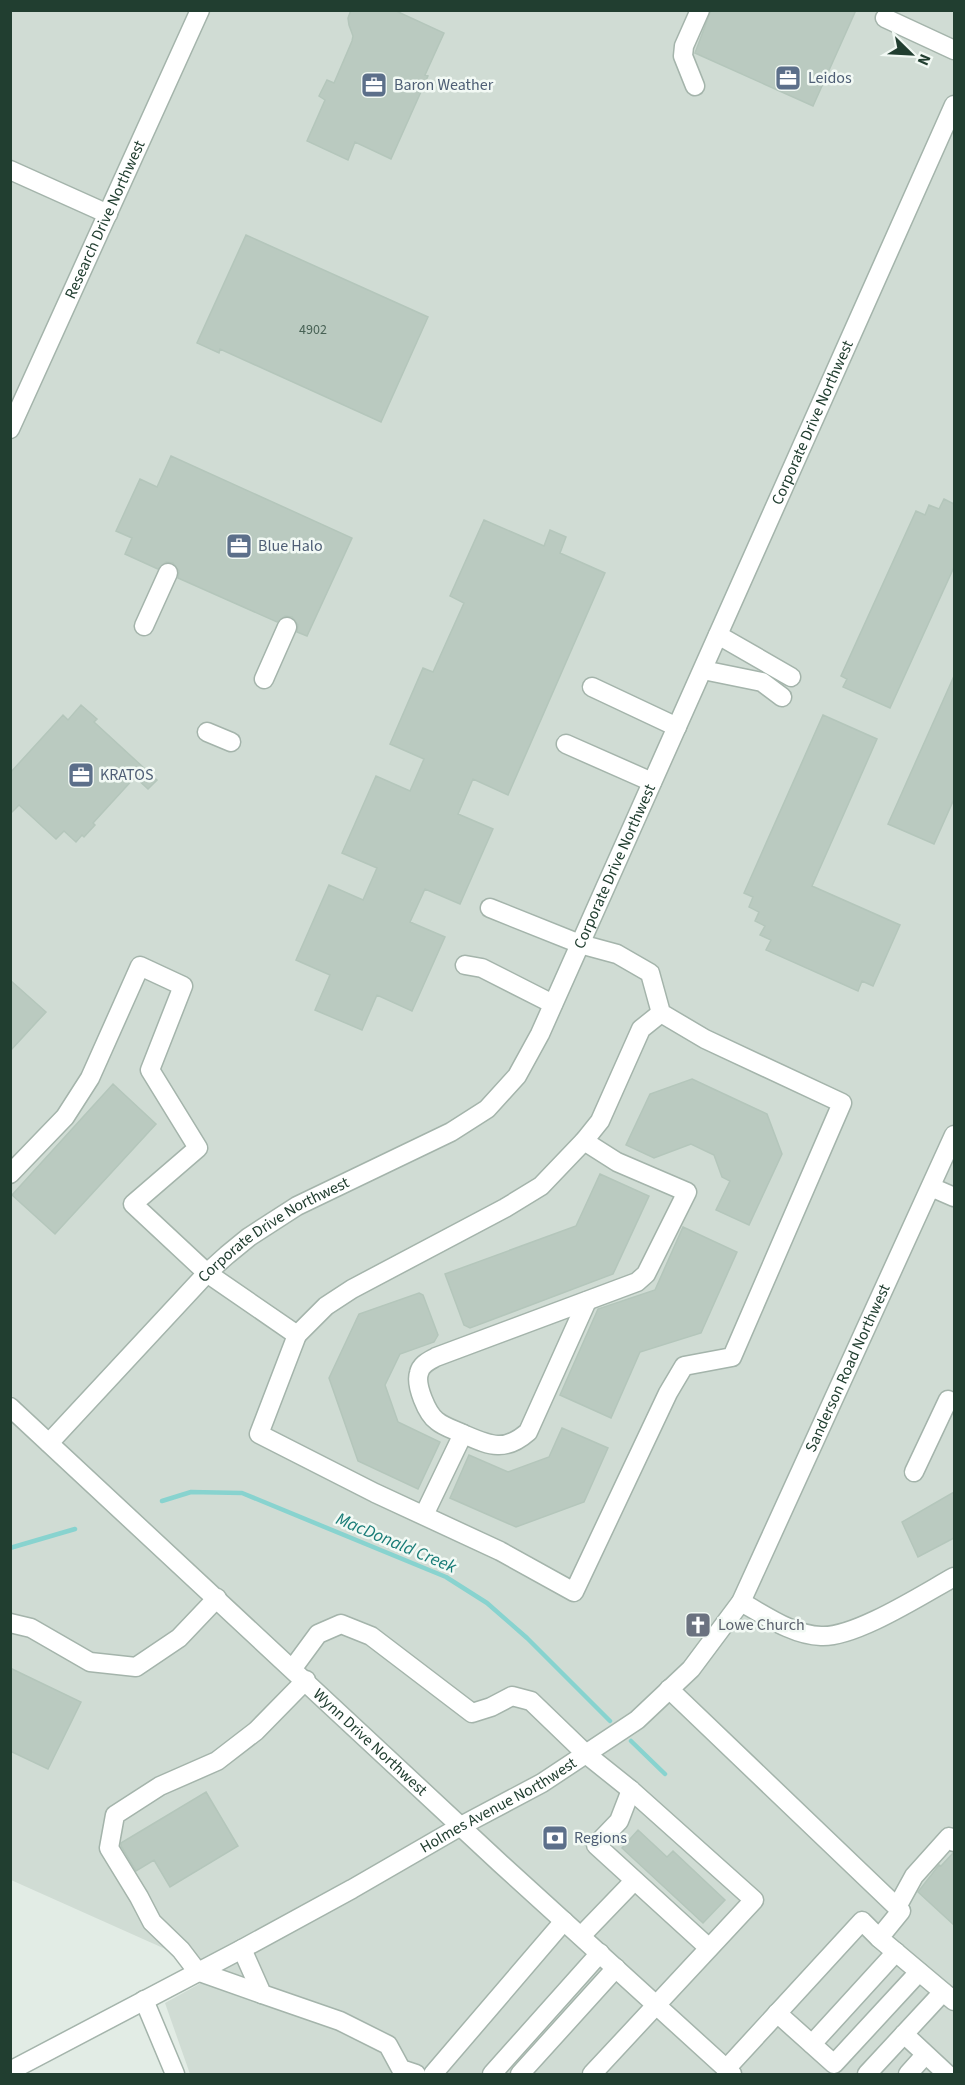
<svg xmlns="http://www.w3.org/2000/svg" width="965" height="2085" viewBox="0 0 965 2085" font-family="'Source Sans 3',sans-serif">
	<rect width="100%" height="100%" fill="#e2ece5"/>
	<path fill="#d0dcd4" d="M11,11h943v2063h-764l-25,-71 54,-30 -208,-93z"/>
	<g fill="none" stroke-linecap="round" stroke-linejoin="round">
		<path stroke="#88d3cf" stroke-width="4.5" d="M162,1501l29,-9 51,1 204,84 41,26 40,35 83,83
			M10,1548l65,-19
			M631,1741l34,33"/>
	</g>
	<path fill="#bacac0" stroke="#b4c6bb" stroke-width="1.5" d="M351,10h43l50,23 -19,42 3,1 -37,83 -36,-17 -7,18 -41,-19 18,-41 -6,-4 8,-16 7,3 18,-42 1,-5 -4,-11 -1,-7z
		M711,10h145l-43,96 -118,-53z
		M246,235l182,82 -47,105 -161,-73 -1,4 -22,-10z
		M171,456l181,82 -45,98 -10,-4 1,-7 -6,-8 -7,-1 -8,6 -99,-44 1,-7 -6,-8 -7,-1 -8,7 -33,-15 7,-16 -16,-7 24,-52 17,8z
		M944,499l10,5v63l-64,141 -47,-21 4,-8 -6,-3 75,-165 9,4 4,-10 10,4z
		M484,520l60,26 6,-16 16,7 -6,16 45,20 -97,222 -35,-16 -15,35 35,15 -33,75 -35,-15 -15,33 35,15 -33,74 -35,-16 -15,35 -47,-20 15,-35 -34,-15 33,-75 34,15 14,-32 -35,-15 34,-77 34,15 14,-32 -34,-15 33,-76 10,4 31,-69 -14,-7z
		M954,676v123l-20,45 -46,-20z
		M81,705l16,14 -3,3 63,58 -9,9 -13,-12 -42,46 2,2 -11,12 -2,-2 -6,7 -12,-11 -8,8 -37,-34 -9,9v-41l53,-58 5,5z
		M823,715l54,24 -65,147 88,39 -27,61 -11,-5 -4,10 -92,-41 5,-10 -11,-5 5,-9 -10,-5 4,-9 -10,-5 4,-10 -9,-4z
		M10,980l36,32 -36,39z
		M692,1079l75,35 15,40 -33,71 -33,-15 14,-29 -8,-4 -8,-22 -23,-11 -37,14 -28,-13 24,-51z
		M113,1084l43,40 -101,110 -43,-39z
		M600,1174l49,22 -36,78 -143,54 -6,-3 -19,-51 131,-48z
		M683,1227l54,25 -36,81 -61,19 -29,66 -51,-23 38,-86 57,-19z
		M419,1293l4,2 15,40 -4,7 -34,12 -15,31 13,37 42,20 -22,47 -60,-28 -29,-83 30,-64z
		M562,1428l46,20 -24,54 -68,25 -66,-29 19,-43 39,17 41,-15z
		M954,1492v46l-36,19 -16,-35z
		M10,1668l71,34 -33,67 -38,-18z
		M206,1792l32,54 -68,41 -16,-27 -18,11 -15,-25v-3z
		M638,1830l29,27 6,-6 52,49 -22,23 -81,-75z
		M953,1853h1v72l-36,-33 21,-27 2,1z"/>
	<g fill="none" stroke-linecap="round" stroke-linejoin="round">
		<defs>
			<g id="minor">
				<path d="M885,18l69,32"/>
				<path d="M695,86l-12,-30 1,-10 16,-36"/>
				<path d="M10,170l98,44"/>
				<path id="s1" d="M10,429l190,-419"/>
				<path d="M144,626l24,-53"/>
				<path d="M718,635l73,42"/>
				<path d="M703,670l59,12 20,15"/>
				<path d="M264,679l23,-52"/>
				<path d="M592,687l85,40"/>
				<path d="M207,732l24,10"/>
				<path d="M566,744l86,38"/>
				<path d="M465,965l17,3 71,36"/>
				<path d="M10,1174l55,-57 25,-39 50,-112 43,20 -33,84 48,78 -65,56 74,69 90,62 -38,99 116,59 125,58 74,41 94,-199 16,-27 48,-9 110,-254 -137,-64 -44,-26 -11,-40 -33,-19 -37,-10 -90,-36"/>
				<path d="M931,1187l23,10"/>
				<path d="M297,1335l29,-29 26,-17 153,-81 36,-22 43,-45 16,-20 41,-92 20,-16"/>
				<path id="s2" d="M10,1407l491,457 231,210"/>
				<path d="M463,1434c26,11 41,19 65,-2l59,-131"/>
				<path id="s3" d="M49,1443l158,-170 20,-18 22,-18 48,-31 154,-74 36,-23 30,-33 23,-42 414,-929"/>
				<path d="M914,1472l34,-72"/>
				<path d="M424,1515l39,-81c-8,-4 -19,-7 -26,-13 -10,-7 -22,-36 -18,-48 2,-9 10,-12 17,-16l201,-75 9,-8 41,-82 -70,-30 -33,-21"/>
				<path d="M741,1602c24,13 51,33 80,34 34,2 102,-42 133,-59"/>
				<path d="M10,1623l21,5 59,34 46,5 43,-29 38,-40"/>
				<path d="M293,1668l25,-34 23,-10 30,12 101,77 19,-6 21,-11 19,5 55,53 45,36 123,110 -162,174"/>
				<path d="M669,1689l232,222 -22,27 75,63"/>
				<path d="M631,1790l-12,31 -23,24 113,103"/>
				<path d="M897,1907l17,-31 35,-39 5,5"/>
				<path d="M581,1936l53,-55"/>
				<path d="M242,1949l20,45 78,27 48,24 13,24 15,5"/>
				<path d="M262,1994l-65,-23 -16,-21 -29,-28 -13,-25 -30,-49 6,-33 45,-29 57,-25 39,-30 50,-51"/>
				<path d="M144,2000l31,74"/>
				<path d="M777,2013l57,51 85,-92"/>
				<path d="M904,2034l43,40"/>
				<path d="M812,2044l84,-92"/>
				<path d="M726,2069l136,-148 17,17"/>
				<path id="s4" d="M10,2071l232,-122 110,-60 109,-63 81,-43 95,-63 54,-51 50,-67 213,-467"/>
				<path d="M433,2074l131,-153"/>
				<path d="M492,2074l108,-121"/>
				<path d="M520,2074l96,-106"/>
				<path d="M867,2074l76,-82"/>
				<path d="M908,2074l17,-19"/>
			</g>
		</defs>
		<use href="#minor" stroke="#a4b4ab" stroke-width="21"/>
		<use href="#minor" stroke="#fff" stroke-width="18"/>
	</g>
	<defs>
		<symbol id="office-square" viewBox="-11 -11 22 22"><rect x="-9" y="-9" width="18" height="18" rx="4" fill="#5c6f8a" stroke="#f2f9f4"/><path d="M-6-3h4V-5.5h4V-3h4V5H-6ZM-1-4.5V-3h2v-1.5ZM-6 0V1H6V0Z" fill="#fff"/></symbol>
		<symbol id="church-square" viewBox="-11 -11 22 22"><rect x="-9" y="-9" width="18" height="18" rx="4" fill="#6b7280" stroke="#f2f9f4"/><path d="M-1.2-6h2.4v3.5h3.3v2.4h-3.3V6h-2.4V-.1h-3.3v-2.4h3.3Z" fill="#fff"/></symbol>
		<symbol id="bank-square" viewBox="-11 -11 22 22"><rect x="-9" y="-9" width="18" height="18" rx="4" fill="#5c6f8a" stroke="#f2f9f4"/><path d="M-6-4H6V4H-6ZM0-2.3a2.3 2.3 0 1 0 0 4.6a2.3 2.3 0 1 0 0-4.6Z" fill="#fff"/></symbol>
	</defs>
	<g fill-rule="evenodd">
		<use href="#office-square" x="773" y="63" width="30" height="30"/>
		<use href="#office-square" x="359" y="70" width="30" height="30"/>
		<use href="#office-square" x="224" y="531" width="30" height="30"/>
		<use href="#office-square" x="66" y="760" width="30" height="30"/>
		<use href="#church-square" x="683" y="1610" width="30" height="30"/>
		<use href="#bank-square" x="540" y="1823" width="30" height="30"/>
	</g>
	<g text-anchor="middle" dominant-baseline="central" stroke-width="5" stroke-linejoin="round" paint-order="stroke">
		<g font-size="14" fill="#476154">
			<text x="313" y="330">4902</text>
		</g>
		<g font-size="16" fill="#4e5e75" stroke="#f2f9f4" text-anchor="start">
			<text x="808" y="78">Leidos</text>
			<text x="394" y="85">Baron Weather</text>
			<text x="258" y="546">Blue Halo</text>
			<text x="100" y="775">KRATOS</text>
			<text x="574" y="1838">Regions</text>
		</g>
		<g font-size="16" fill="#213e30" stroke="#f2f9f4">
			<text stroke="none"><textPath href="#s1" startOffset="230">Research Drive Northwest</textPath></text>
			<text stroke="none"><textPath href="#s3" startOffset="1320">Corporate Drive Northwest</textPath></text>
			<text stroke="none"><textPath href="#s3" startOffset="834">Corporate Drive Northwest</textPath></text>
			<text stroke="none"><textPath href="#s3" startOffset="312">Corporate Drive Northwest</textPath></text>
			<text stroke="none"><textPath href="#s4" startOffset="1134">Sanderson Road Northwest</textPath></text>
			<text stroke="none"><textPath href="#s2" startOffset="492">Wynn Drive Northwest</textPath></text>
			<text stroke="none"><textPath href="#s4" startOffset="556">Holmes Avenue Northwest</textPath></text>
		</g>
		<g font-size="16" fill="#5b616d" stroke="#f2f9f4" text-anchor="start">
			<text x="718" y="1625">Lowe Church</text>
		</g>
		<g font-size="18" font-style="italic" fill="#197c77" stroke="#f2f9f4">
			<text transform="translate(396 1543) rotate(23)">MacDonald Creek</text>
		</g>
	</g>
	<rect width="965" height="2085" fill="none" stroke="#213e30" stroke-width="24"/>
	<g transform="translate(911 54) rotate(114)" stroke="#f2f9f4" stroke-width="4.5" paint-order="stroke">
	<path d="M0-4.5L10 22L0 15L-10 22Z" fill="#213e30"/>
	<text y="-9" font-size="16" font-weight="bold" text-anchor="middle" fill="#213e30">N</text>
	</g>
</svg>
